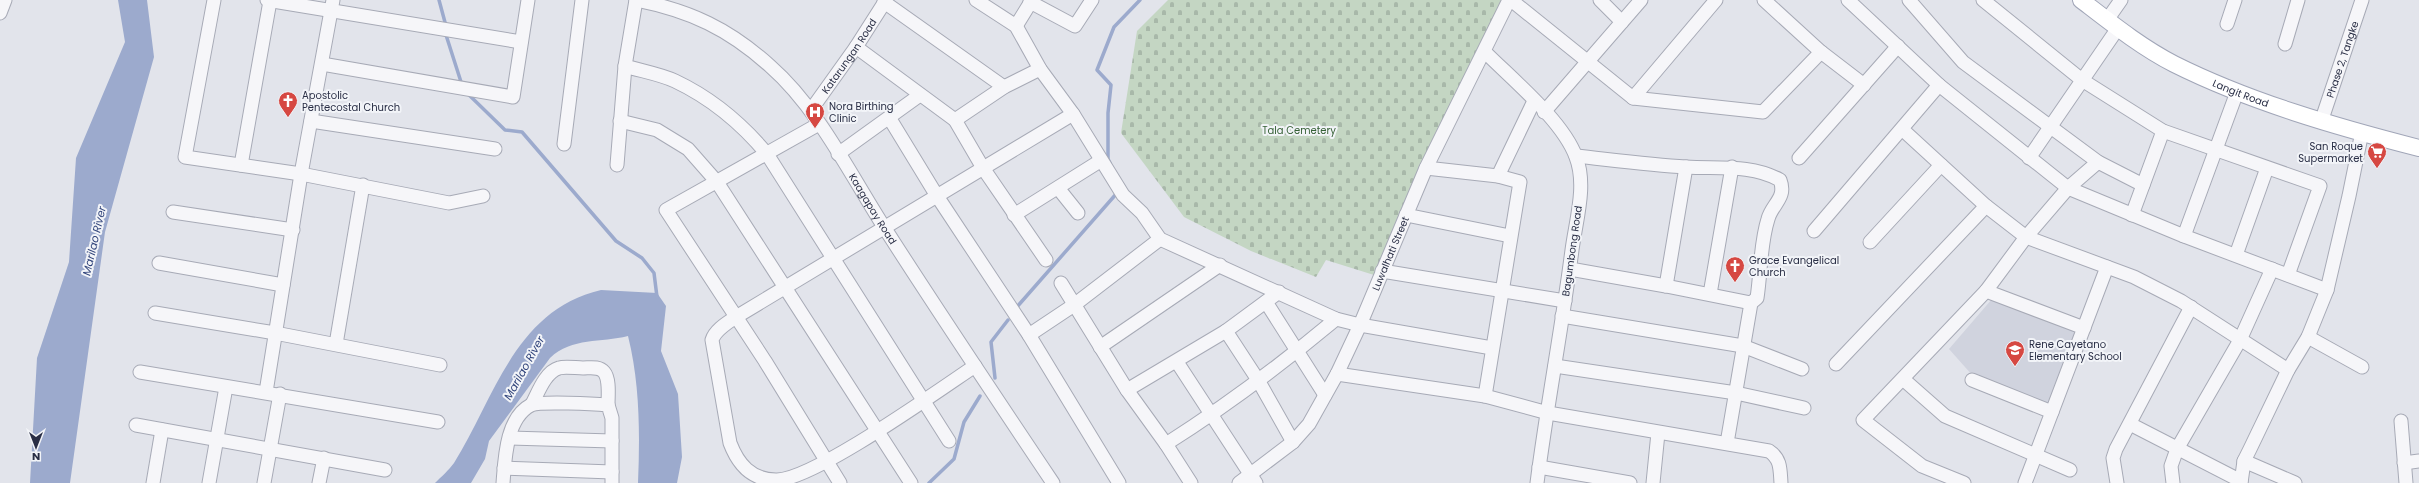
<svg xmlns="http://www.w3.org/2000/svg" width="2419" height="483" viewBox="0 0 2419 483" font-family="Poppins,sans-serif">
	<defs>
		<pattern id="cemetery-stones" width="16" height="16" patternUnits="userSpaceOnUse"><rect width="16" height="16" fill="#c4d6c3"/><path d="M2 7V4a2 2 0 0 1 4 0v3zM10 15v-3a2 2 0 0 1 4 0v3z" fill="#a8b8a9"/></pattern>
	</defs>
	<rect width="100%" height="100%" fill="#e2e4eb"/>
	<path fill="#d0d3de" d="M1992,299l86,34 -27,73 -70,-21 -32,-36z"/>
	<path fill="url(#cemetery-stones)" d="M1168,0h335l-129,275 -48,-15 -10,17 -65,-26 -67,-34 -63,-84 16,-102z"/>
	<path fill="#9caacd" d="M118,0h29l7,57 -49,175 -35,251h-40l7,-125 32,-96 7,-104 49,-116z
		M601,290l56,3 9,13 -5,45 17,43 4,63 -5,26h-39c2,-49 2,-99 -10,-147 -27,7 -56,1 -78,22l-61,83 -4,18 -14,24h-36c6,-6 14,-13 19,-20 41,-66 61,-153 147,-173z"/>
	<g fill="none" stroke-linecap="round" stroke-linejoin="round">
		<path stroke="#9caacd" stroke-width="3.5" d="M439,0l7,26
			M446,35l16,50
			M467,93l38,37 17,2 94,109 26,17 12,15 3,24
			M1110,163l-2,-4v-46l3,-28 -14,-15 17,-43 26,-27
			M1016,308l101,-115
			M995,378l-4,-36 17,-22
			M929,483l25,-24 10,-37 16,-26"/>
		<defs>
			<g id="minor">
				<path d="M214,0l-29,157 116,17 148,29 34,-7"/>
				<path d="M267,0l254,42"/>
				<path id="s1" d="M636,0c55,11 93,29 134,66 48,42 80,108 114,161 55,86 112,171 169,256"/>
				<path d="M976,0l40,26 24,43 33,45 50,81 19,18 18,26 176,80 24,6 132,23"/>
				<path d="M1511,0l122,98 130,14 58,-60"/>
				<path d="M1600,0l22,22"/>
				<path d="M1764,0l57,52 43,33"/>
				<path d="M1848,0l91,85 129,103 116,48 143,54"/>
				<path d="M1909,0l54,62 135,100 45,23"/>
				<path d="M1983,0l99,80 81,51 157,55 -32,89"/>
				<path d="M884,2l120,85"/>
				<path d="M1030,2l45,24 17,-26"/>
				<path d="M0,13l5,-13"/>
				<path d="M2107,20l14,-20"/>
				<path d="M2227,24l8,-24"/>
				<path d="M1016,26l16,-26"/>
				<path d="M2285,44l13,-44"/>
				<path d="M856,47l99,73 28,48 63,92"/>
				<path d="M1485,52c28,28 78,69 91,105 11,28 0,63 -4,93 -10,78 -25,155 -35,233"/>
				<path d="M322,64l191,33 15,-97"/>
				<path d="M625,66c16,5 35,8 50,15 36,17 67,43 92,73l182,287"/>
				<path d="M1633,98l83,-98"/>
				<path id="s2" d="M811,110l45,-63 30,-47"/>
				<path d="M1544,112l97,-112"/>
				<path d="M890,119l47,77 92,139 90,148"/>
				<path id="s3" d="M2322,119l40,-119"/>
				<path d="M955,120l49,-33 36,-18"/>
				<path d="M311,121l184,28"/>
				<path d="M620,121l37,9 31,19 29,33 194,301"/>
				<path d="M819,124l-153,86 99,151 75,122"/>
				<path d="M1903,130l83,76 40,31 108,40 47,24 107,69"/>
				<path d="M564,144l18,-144"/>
				<path d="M838,154l82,-59"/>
				<path d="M1576,156c37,4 74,9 110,11 32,2 65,-3 94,13 7,18 -8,24 -12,39 -8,25 -7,53 -11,79l-6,5 -24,140"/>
				<path d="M1799,158l99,-112"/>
				<path d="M2029,158l89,-130"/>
				<path d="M241,165l29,-164"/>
				<path d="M617,165l8,-99 11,-66"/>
				<path d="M1426,168l72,8 22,6 -35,214"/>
				<path d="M1498,176l36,-75"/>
				<path d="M1058,188l20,25"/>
				<path d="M173,212l120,18"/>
				<path d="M1014,215l86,-54"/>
				<path d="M1406,215l104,21"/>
				<path d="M2132,215l31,-84"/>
				<path d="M1814,231l125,-146"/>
				<path d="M2184,236l53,-144"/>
				<path d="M1870,242l71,-77"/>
				<path d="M2236,255l31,-87"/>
				<path d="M159,263l124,22"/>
				<path d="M1570,269l96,17 85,17"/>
				<path d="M1382,271l183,30"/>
				<path d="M1061,283l66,107 39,54 25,39"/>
				<path d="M1666,286l20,-119"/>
				<path d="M1986,291l98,37"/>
				<path d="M1710,294l22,-127"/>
				<path d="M1266,302l59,93"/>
				<path d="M155,313l120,20 165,32"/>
				<path d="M1562,316l181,30 59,23"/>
				<path d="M1226,331l32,49 35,62"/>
				<path d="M1029,335l45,-30 86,-66"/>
				<path d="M2308,337l54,30"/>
				<path d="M336,344l27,-159"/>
				<path d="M1100,347l120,-82"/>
				<path d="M1177,362l79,121"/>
				<path d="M1836,364l150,-158"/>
				<path d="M975,366c-36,24 -163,115 -199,114 -25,0 -38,-16 -46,-37l-18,-103c3,-10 15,-17 24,-23l337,-203"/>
				<path d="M1555,366l181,27 68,15"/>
				<path d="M140,372l298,50"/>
				<path d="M1337,374l148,22 63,17 221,38c12,8 11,18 12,32"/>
				<path d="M1903,379l42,37 125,54"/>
				<path d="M1972,380l80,32"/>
				<path d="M1127,390l99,-59 53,-39"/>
				<path d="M266,392l35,-218 32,-174"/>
				<path d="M532,404c6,-11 13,-32 27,-36 6,-2 17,0 24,0 7,0 16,-2 21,4 6,7 4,24 4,33"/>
				<path d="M2401,421l5,62"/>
				<path d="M2130,424l111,57"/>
				<path d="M136,425l249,45"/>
				<path d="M510,438l102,3"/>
				<path d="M1166,444c60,-38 116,-80 170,-125"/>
				<path d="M2244,461l51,22"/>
				<path d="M2404,463l15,-2"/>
				<path d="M1539,467l91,16"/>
				<path d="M504,468l108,4"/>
				<path d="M153,483l9,-53"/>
				<path d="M209,483l17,-96"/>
				<path d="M264,483l16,-89"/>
				<path d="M319,483l5,-25"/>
				<path d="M503,483c2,-25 3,-65 28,-78 9,-4 65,-1 77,0l4,13v65"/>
				<path id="s4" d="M1239,483l54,-41 16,-18 28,-50 23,-49 66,-157 83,-168"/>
				<path d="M1653,483l5,-50"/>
				<path d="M1964,483l-42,-17 -59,-46 123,-129 40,-54 42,-49 30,-26"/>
				<path d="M2025,483l82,-216"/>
				<path d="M2117,483l-4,-25 3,-9 75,-142"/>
				<path d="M2173,483l-2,-17 6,-17 63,-109 32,-71"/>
				<path d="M2241,483l3,-22 6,-12 38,-79 20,-33 19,-47 22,-94 13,-64"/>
			</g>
			<g id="major">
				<path id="s5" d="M2081,0c30,23 60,47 93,64 76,38 163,63 245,84"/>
			</g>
		</defs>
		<use href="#minor" stroke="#a7aab6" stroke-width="15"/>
		<use href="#major" stroke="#a1a6b8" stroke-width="18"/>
		<use href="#minor" stroke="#f6f6f9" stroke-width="13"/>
		<use href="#major" stroke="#fff" stroke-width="16"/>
	</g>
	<defs>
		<symbol id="church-pin" viewBox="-11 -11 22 30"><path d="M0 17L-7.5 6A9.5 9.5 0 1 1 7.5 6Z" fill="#d64842" stroke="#f2f4f8"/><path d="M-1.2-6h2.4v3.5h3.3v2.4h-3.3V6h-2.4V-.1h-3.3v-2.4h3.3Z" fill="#fff"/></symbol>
		<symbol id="hospital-pin" viewBox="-11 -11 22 30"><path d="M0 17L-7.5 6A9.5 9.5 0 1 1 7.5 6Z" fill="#d64842" stroke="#f2f4f8"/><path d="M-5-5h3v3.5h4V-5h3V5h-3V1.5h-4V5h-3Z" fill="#fff"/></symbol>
		<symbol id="supermarket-pin" viewBox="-11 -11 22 30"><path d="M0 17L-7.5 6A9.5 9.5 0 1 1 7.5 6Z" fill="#d64842" stroke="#f2f4f8"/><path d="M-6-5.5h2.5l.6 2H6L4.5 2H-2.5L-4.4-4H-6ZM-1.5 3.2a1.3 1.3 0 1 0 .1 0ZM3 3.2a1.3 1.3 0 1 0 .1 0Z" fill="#fff"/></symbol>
		<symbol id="school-pin" viewBox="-11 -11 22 30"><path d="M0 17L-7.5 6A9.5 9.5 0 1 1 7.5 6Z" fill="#d64842" stroke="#f2f4f8"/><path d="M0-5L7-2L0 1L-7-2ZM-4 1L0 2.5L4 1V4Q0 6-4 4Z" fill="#fff"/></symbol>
	</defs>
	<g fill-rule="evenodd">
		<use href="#church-pin" x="277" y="90" width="22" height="30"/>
		<use href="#hospital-pin" x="804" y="101" width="22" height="30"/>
		<use href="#supermarket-pin" x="2366" y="141" width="22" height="30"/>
		<use href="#church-pin" x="1724" y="255" width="22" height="30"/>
		<use href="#school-pin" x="2004" y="339" width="22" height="30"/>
	</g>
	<g text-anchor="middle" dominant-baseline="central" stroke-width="4" stroke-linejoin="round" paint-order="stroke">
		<g font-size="10" fill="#292e45" stroke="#f2f4f8">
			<text stroke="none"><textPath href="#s2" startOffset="66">Katarungan Road</textPath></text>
			<text stroke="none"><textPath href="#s3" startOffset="63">Phase 2, Tangke</textPath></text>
			<text stroke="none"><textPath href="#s5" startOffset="186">Langit Road</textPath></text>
			<text stroke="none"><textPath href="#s1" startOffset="328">Kaagapay Road</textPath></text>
			<text transform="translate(1572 251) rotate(-82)">Bagumbong Road</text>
			<text stroke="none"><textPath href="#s4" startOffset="281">Luwalhati Street</textPath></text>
		</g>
		<g font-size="10" fill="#292e45" stroke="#f2f4f8" text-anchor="start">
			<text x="302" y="95">Apostolic<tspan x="302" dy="12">Pentecostal Church</tspan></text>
			<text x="829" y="106">Nora Birthing<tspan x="829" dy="12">Clinic</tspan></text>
			<text x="2363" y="146" text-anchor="end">San Roque<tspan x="2363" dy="12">Supermarket</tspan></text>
			<text x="1749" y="260">Grace Evangelical<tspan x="1749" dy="12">Church</tspan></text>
			<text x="2029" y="344">Rene Cayetano<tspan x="2029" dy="12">Elementary School</tspan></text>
		</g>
		<g font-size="10" fill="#366136" stroke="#f2f4f8">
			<text x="1299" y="130">Tala Cemetery</text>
		</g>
		<g font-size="11" font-style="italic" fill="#31447b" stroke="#f2f4f8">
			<text transform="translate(94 241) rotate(-77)">Marilao River</text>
			<text transform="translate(524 368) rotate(-61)">Marilao River</text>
		</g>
	</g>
	<g transform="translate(36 447) rotate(180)" stroke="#f2f4f8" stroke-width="3" paint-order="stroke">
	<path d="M0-3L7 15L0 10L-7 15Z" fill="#292e45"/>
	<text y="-6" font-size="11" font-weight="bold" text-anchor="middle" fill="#292e45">N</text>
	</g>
</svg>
